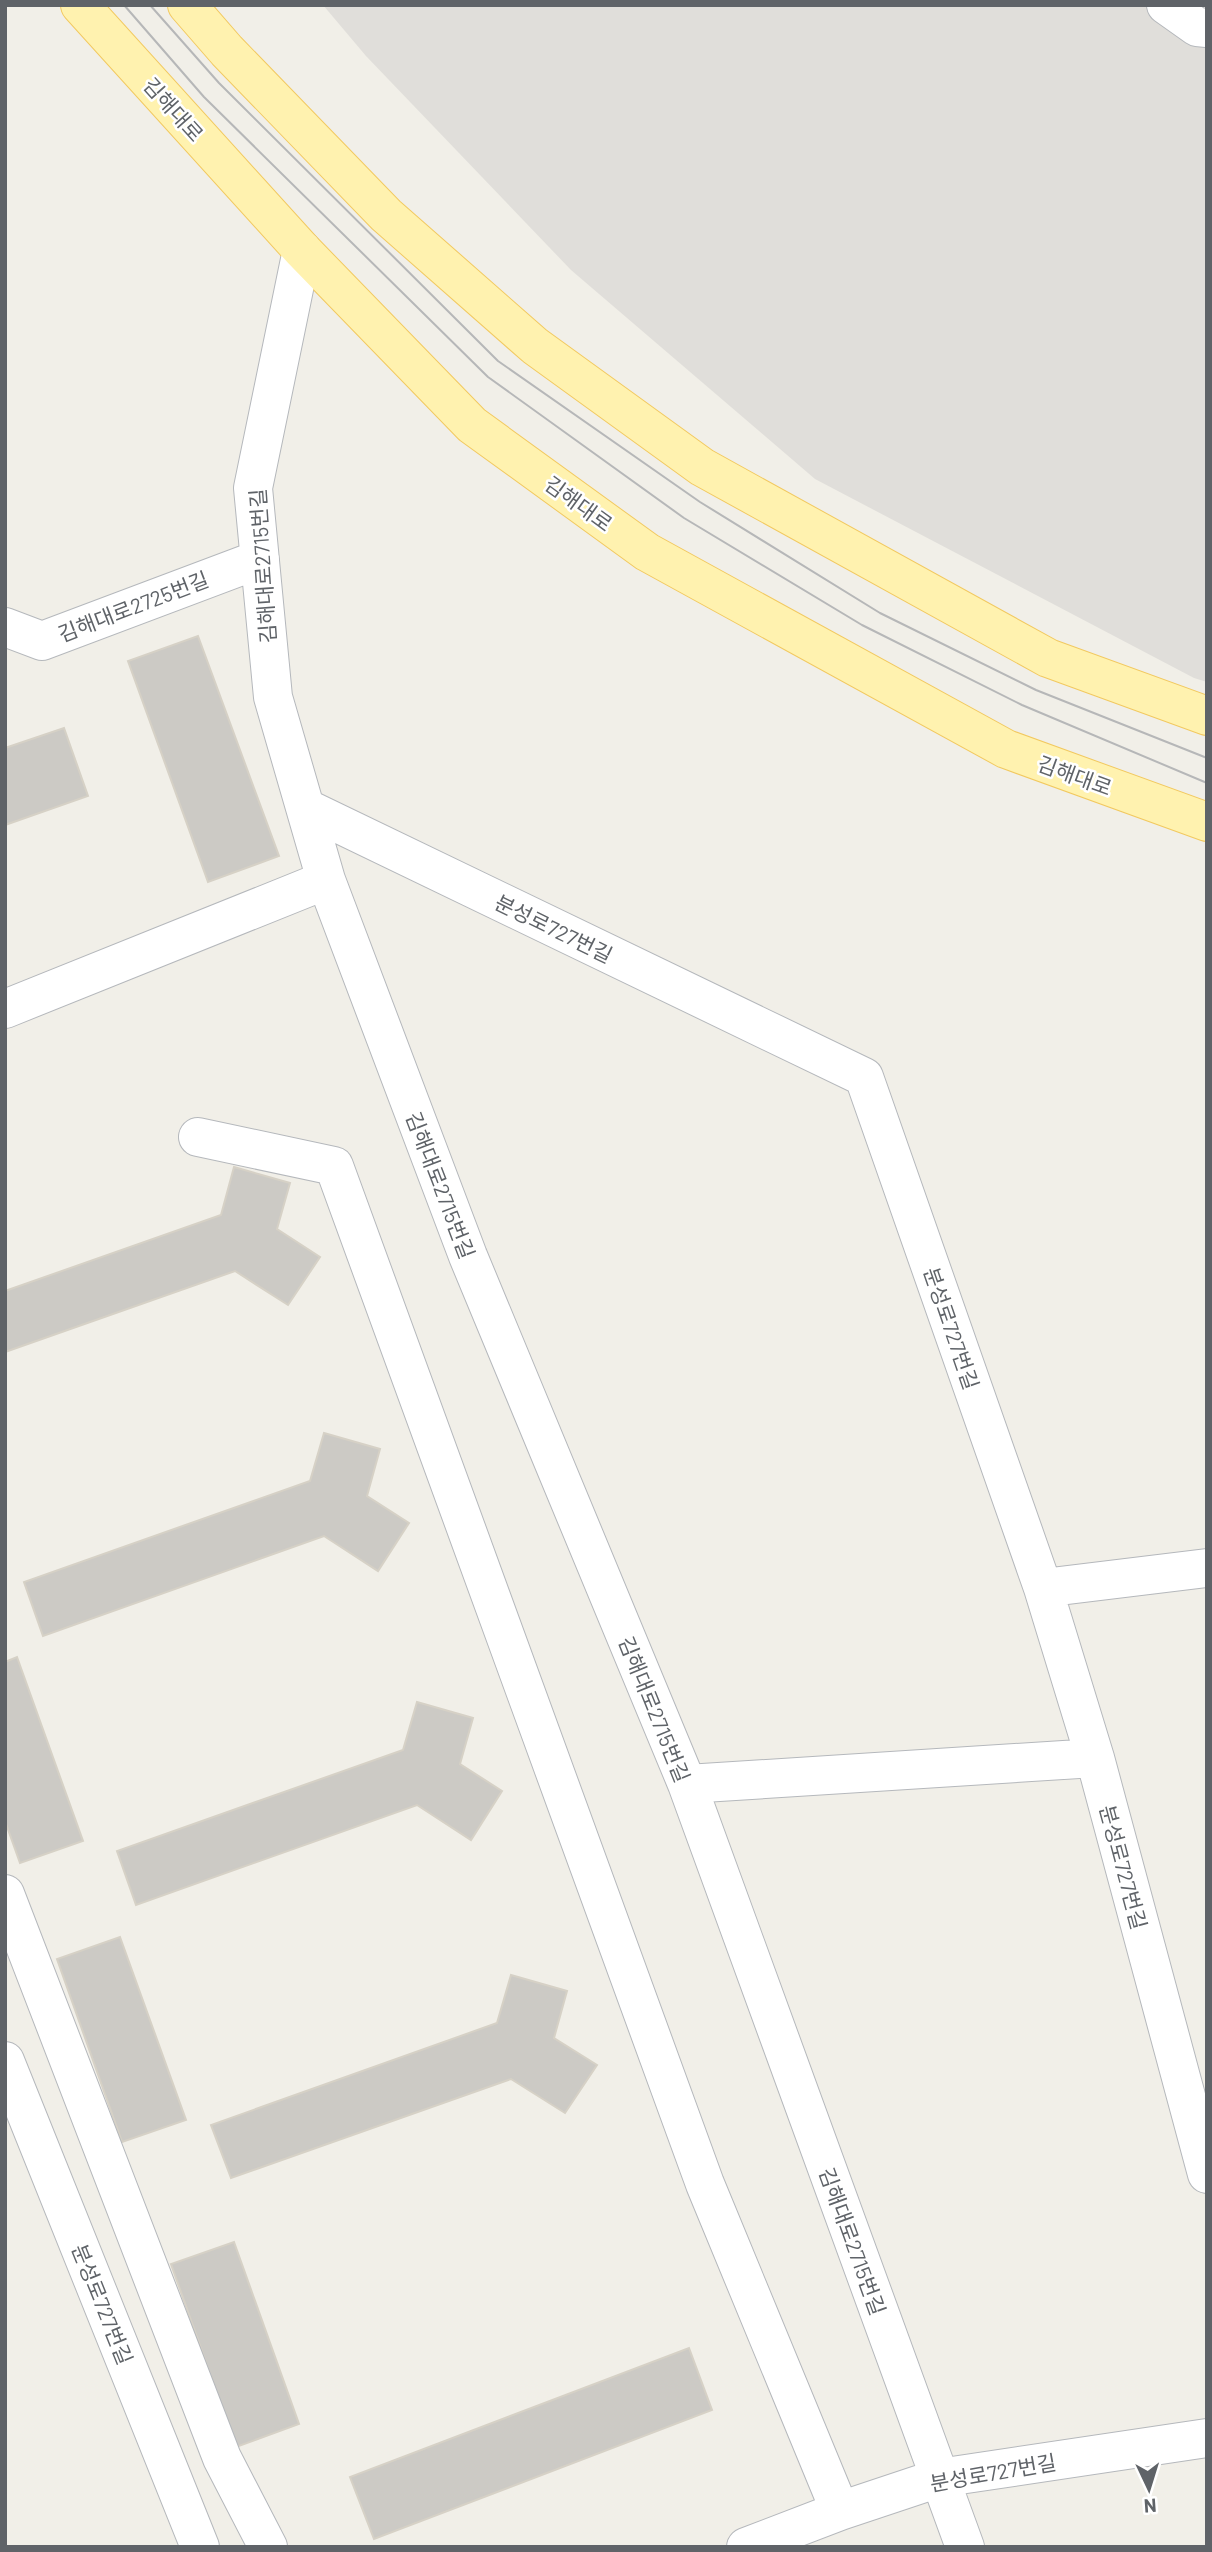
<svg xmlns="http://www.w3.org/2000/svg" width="1212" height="2552" viewBox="0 0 1212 2552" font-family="Barlow,'Noto Sans KR',sans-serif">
	<rect width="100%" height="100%" fill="#f1efe8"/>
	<path fill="#e0deda" d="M323,5h884v677l-13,-4 -379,-199 -244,-209 -205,-214z"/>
	<path fill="#cccac5" stroke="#d6d1c6" stroke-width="2" d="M198,636l81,220 -71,26 -80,-221z
		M64,728l24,68 -83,29v-77z
		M234,1167l56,16 -13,46 43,28 -32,48 -53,-34 -230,81v-61l216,-76z
		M324,1433l56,16 -13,47 42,27 -31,48 -54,-35 -281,100 -19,-54 286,-101z
		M17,1657l66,184 -63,22 -15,-42v-159z
		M417,1702l56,16 -13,46 42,27 -31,49 -54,-35 -281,100 -19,-54 286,-101z
		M120,1937l66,183 -64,22 -65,-183z
		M511,1975l56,16 -13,47 43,27 -32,48 -54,-34 -280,99 -20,-53 286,-102z
		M234,2242l65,182 -63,23 -65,-183z
		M689,2348l23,62 -338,129 -24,-62z"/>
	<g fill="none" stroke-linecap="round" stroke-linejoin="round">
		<defs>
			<path id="minor" d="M1166,5l31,22 10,1
				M302,250l-49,238 20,209 53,183 142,376 219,528 278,763
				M5,627l37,14 218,-82
				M306,808l558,269 179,511 52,170 112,416
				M5,1009l321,-129
				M198,1137l136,29 371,1018 135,327
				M1043,1588l164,-20
				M687,1784l408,-26
				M5,1894l217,564 46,89
				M5,2061l195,486
				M746,2547l94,-36 99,-33 268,-40"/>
			<path id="major" d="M80,5l222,245 170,175 175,127 359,197 201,73
				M187,5l40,46 159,164 149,131 167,121 346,191 159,58"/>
		</defs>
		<use href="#minor" stroke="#b5b8bc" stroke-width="40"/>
		<use href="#major" stroke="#f2c960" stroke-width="40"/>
		<use href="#minor" stroke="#fff" stroke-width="38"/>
		<use href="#major" stroke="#fff2af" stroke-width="38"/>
		<path stroke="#b6b7b8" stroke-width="2" d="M124,5l80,92 284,280 196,141 178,107 160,80 185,78
			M150,5l69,78 279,278 202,141 180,111 156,77 171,68"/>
	</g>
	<g text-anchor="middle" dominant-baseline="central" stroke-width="5" stroke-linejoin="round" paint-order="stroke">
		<g font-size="21" fill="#5f6368" stroke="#fff">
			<text transform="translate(174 109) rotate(48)">김해대로</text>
			<text transform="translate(579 503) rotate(36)">김해대로</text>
			<text transform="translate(262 566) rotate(-94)">김해대로2715번길</text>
			<text transform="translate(133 606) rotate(-21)">김해대로2725번길</text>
			<text transform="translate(1075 775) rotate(20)">김해대로</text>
			<text transform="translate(554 928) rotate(26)">분성로727번길</text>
			<text transform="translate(441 1185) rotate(69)">김해대로2715번길</text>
			<text transform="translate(952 1328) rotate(71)">분성로727번길</text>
			<text transform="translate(655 1709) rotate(68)">김해대로2715번길</text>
			<text transform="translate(1124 1867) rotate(75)">분성로727번길</text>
			<text transform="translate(853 2241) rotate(70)">김해대로2715번길</text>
			<text transform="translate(103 2304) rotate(68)">분성로727번길</text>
			<text transform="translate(993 2472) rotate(-10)">분성로727번길</text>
		</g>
	</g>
	<rect width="1212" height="2552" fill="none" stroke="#5f6368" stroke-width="14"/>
	<g transform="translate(1149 2489) rotate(176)" stroke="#ffffff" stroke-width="5" paint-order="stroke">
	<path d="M0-5L12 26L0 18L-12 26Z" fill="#5f6368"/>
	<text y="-10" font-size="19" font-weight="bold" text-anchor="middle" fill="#5f6368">N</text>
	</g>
</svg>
